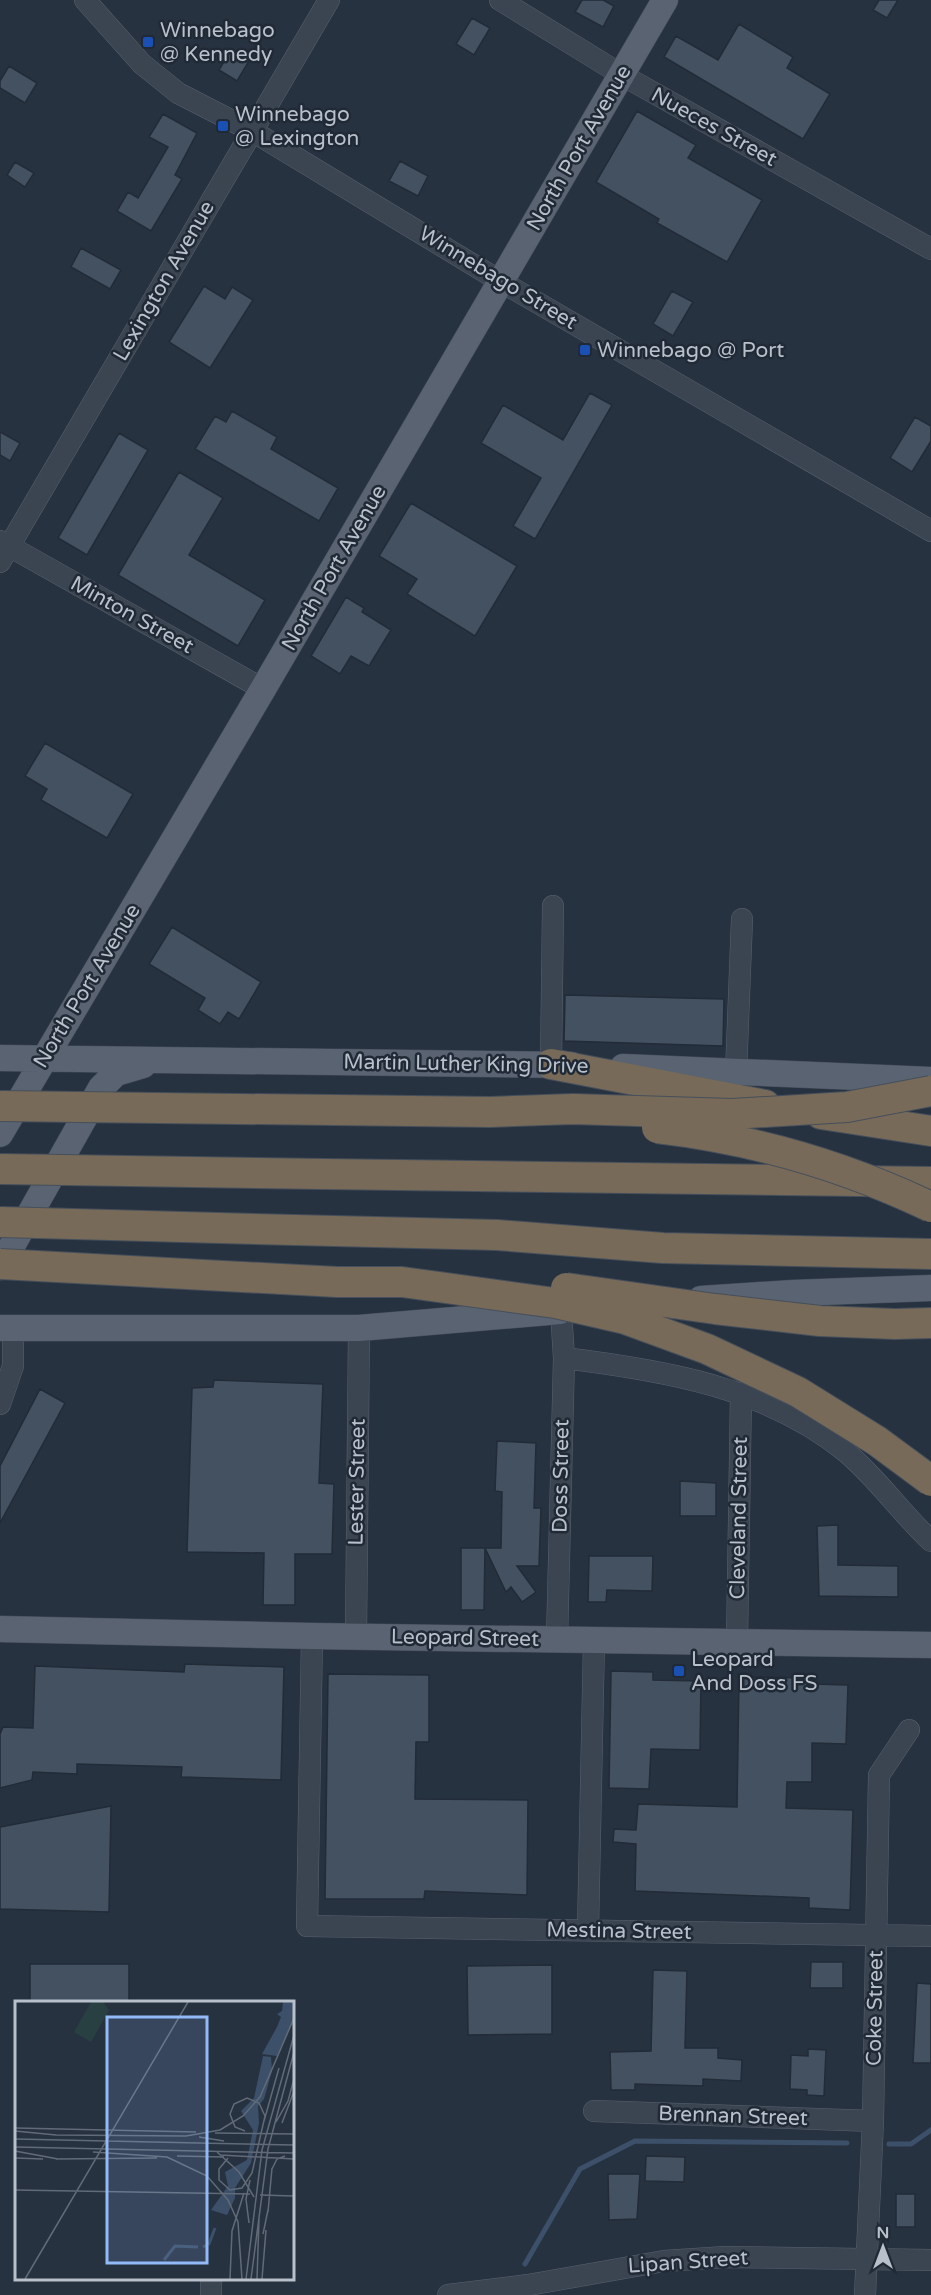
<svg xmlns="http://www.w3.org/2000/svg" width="931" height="2295" viewBox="0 0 931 2295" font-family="'Varela Round',sans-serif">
	<rect width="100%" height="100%" fill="#273241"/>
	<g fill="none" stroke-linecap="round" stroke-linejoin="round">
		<path stroke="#3d506a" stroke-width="5" d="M889,2144h22l20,-14
			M525,2264l55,-95 55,-28 212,2"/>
	</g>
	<path fill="#435160" stroke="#222b38" stroke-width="1.5" d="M582,0h21l11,6 -11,21 -28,-15z
		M879,0h19l-11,18 -14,-8z
		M472,18l18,10 -16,27 -18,-11z
		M739,24l54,33 -6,11 43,26 -27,45 -139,-82 12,-21 42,24z
		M231,50l18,11 -12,20 -18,-11z
		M9,66l28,17 -12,20 -25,-15v-7z
		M637,111l59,34 -8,13 74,42 -35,62 -70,-39 2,-4 -63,-37z
		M163,114l34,19 -22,42 7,4 -31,52 -34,-20 11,-19 10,6 30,-51 -19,-10z
		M400,161l28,15 -10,20 -29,-15z
		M15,162l19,11 -9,14 -18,-12z
		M81,248l40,22 -11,19 -39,-22z
		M204,286l21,13 7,-12 21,13 -43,68 -41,-26z
		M672,291l21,11 -20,34 -20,-12z
		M590,393l22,12 -77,134 -22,-13 28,-48 -60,-35 22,-38 60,35z
		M232,411l45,26 -6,12 67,39 -19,33 -124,-72 20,-33 11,6z
		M915,417l16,9v15l-19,31 -22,-14z
		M0,432l20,11 -10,18 -10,-6z
		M119,433l29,17 -61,105 -29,-17z
		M179,472l44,26 -34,57 76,45 -27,46 -120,-71z
		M411,503l106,63 -42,70 -68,-42 10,-15 -38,-23z
		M346,597l18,11 -2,4 29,18 -22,36 -18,-10 -11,18 -29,-18z
		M45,743l88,51 -26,44 -66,-38 6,-11 -22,-13z
		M172,927l89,55 -22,37 -11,-7 -8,12 -22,-14 7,-12 -56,-34z
		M565,995l159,4 -1,47 -159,-5z
		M214,1380l109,4 -4,99 15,1 -2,70h-37v51h-32l1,-52 -77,-1 5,-164 21,-1z
		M40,1389l25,14 -65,120v-57z
		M497,1441l39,2 -2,65h7l-2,58h-22l19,26 -14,10 -11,-15 -5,5 -21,-44h16l1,-56 -7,-1z
		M680,1481l36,2v33h-36z
		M838,1525v40l60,1v31l-79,-1 -2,-70z
		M461,1548h24l-1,62h-23z
		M589,1556h64l-1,35 -45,-1 -1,12h-18z
		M185,1664l99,3 -3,113 -100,-3 1,-10 -105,-3v10l-44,-2 -1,8 -32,8v-54l3,-7 30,1 2,-62 149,6z
		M611,1671l42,1v8l48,1 -1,69 -49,-1 -2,40 -40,-1z
		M328,1674l101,1v67h-13l-1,57 113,1 -1,95 -102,-4 -1,8h-99z
		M739,1677l74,1v6l35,1 -2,59 -34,-1v39h-25l-1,26 67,2 -3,100 -41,-2v-10l-174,-7 1,-47 -23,-2 1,-13 22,1 2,-26 99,3z
		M111,1806l-2,106 -109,-3v-82z
		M811,1962h32v26h-33z
		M30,1964h99v38h-99z
		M552,1965v69l-84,1 -1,-69z
		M653,1970l34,1 -2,77h33v10l24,2 -1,21 -38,-2v7l-68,-2v6h-24l-1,-38 41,-1z
		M917,1983l14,1v79h-18z
		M808,2049l18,1 -2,46 -17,-1v-5l-17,-1 1,-34 17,1z
		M646,2156l39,1 -1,25 -39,-1z
		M608,2174h32l-3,45 -28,1z
		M896,2194h19v33h-19z"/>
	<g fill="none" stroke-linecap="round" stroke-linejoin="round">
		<defs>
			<path id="minor" d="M85,0l57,64 36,29 74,38 248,150 431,250
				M500,0l122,75 309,174
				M0,541l263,148
				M0,562l329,-562
				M551,1064l2,-158
				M736,1073l6,-154
				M564,1358c98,12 203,29 282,94 32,27 55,61 85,89
				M0,1404l13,-38v-38
				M312,1636l-5,290 624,10
				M356,1636l3,-308
				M557,1640l7,-282 -3,-47
				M737,1642l4,-249
				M588,1930l6,-290
				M594,2111l279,10
				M211,2295v-17
				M448,2295l80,-10 136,-24 61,-4 206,3
				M865,2295l8,-174 6,-346 30,-45"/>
			<path id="major" d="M0,1058l571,7
				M623,1067l308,13
				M0,1134l263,-445 402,-689
				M0,1267l101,-179 15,-15 27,-8
				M701,1299l92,-6 138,-5
				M0,1328h359l201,-17
				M0,1629l312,7 619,9"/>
			<path id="highway" d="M551,1064l214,41
				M821,1114l110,17
				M323,1174l608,8
				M294,1230l203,5 166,13 268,6
				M895,1324l36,-1"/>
		</defs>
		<use href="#minor" stroke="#59626e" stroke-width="22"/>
		<use href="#major" stroke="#454d5a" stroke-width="27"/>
		<use href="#highway" stroke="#464f5b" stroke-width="32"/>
		<use href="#minor" stroke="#3b4451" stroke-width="21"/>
		<use href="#major" stroke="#596371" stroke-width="26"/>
		<use href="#highway" stroke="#776a58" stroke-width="30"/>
		<defs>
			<path id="highway-bridge" d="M0,1106l490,6 83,-3 159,5 115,-7 84,-16
				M657,1128c95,11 188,38 274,79
				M0,1169l323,5
				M0,1222l294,8
				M0,1264l337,18h65l153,21 70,16 82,30 91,43 79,49 54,40
				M566,1288l149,21 105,12 75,3"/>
		</defs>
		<use href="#highway-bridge" stroke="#464f5b" stroke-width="32" stroke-linecap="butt"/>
		<use href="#highway-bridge" stroke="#776a58" stroke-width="30"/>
	</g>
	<g fill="#1a4fb4" stroke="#202936" stroke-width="2">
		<rect x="142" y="36" width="12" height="12" rx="3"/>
		<rect x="217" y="120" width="12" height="12" rx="3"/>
		<rect x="579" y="344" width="12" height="12" rx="3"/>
		<rect x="673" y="1665" width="12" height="12" rx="3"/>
	</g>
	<g text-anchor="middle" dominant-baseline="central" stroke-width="5" stroke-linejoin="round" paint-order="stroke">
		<g font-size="21" fill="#b8c0cb" stroke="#202936" text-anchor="start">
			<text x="160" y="30">Winnebago<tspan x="160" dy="24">@ Kennedy</tspan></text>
			<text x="235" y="114">Winnebago<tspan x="235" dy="24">@ Lexington</tspan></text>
			<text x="597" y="350">Winnebago @ Port</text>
			<text x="691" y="1659">Leopard<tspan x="691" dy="24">And Doss FS</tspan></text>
		</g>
		<g font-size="21" fill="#b8c0cb" stroke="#202936">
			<text transform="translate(714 127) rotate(29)">Nueces Street</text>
			<text transform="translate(579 148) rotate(-60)">North Port Avenue</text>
			<text transform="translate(498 278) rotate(31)">Winnebago Street</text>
			<text transform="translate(164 281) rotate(-60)">Lexington Avenue</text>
			<text transform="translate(334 568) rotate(-60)">North Port Avenue</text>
			<text transform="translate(132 615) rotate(29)">Minton Street</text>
			<text transform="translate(87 986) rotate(-59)">North Port Avenue</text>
			<text transform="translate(466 1064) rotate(1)">Martin Luther King Drive</text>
			<text transform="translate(561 1476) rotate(-89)">Doss Street</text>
			<text transform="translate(357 1482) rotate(-89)">Lester Street</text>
			<text transform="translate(739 1518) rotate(-89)">Cleveland Street</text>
			<text transform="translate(465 1638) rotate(1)">Leopard Street</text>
			<text transform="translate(619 1931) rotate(1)">Mestina Street</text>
			<text transform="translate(875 2008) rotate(-89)">Coke Street</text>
			<text transform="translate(733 2116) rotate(2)">Brennan Street</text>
			<text transform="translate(688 2262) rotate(-4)">Lipan Street</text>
		</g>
	</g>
	<g transform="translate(15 2001)">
		<rect width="279" height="279" fill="#273241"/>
		<path d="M76,1h12l6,8 -18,32 -17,-10z" fill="#294042"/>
		<path d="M268,1h11v18l-17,36 -15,-2 15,-27 4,-10 -4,-3 5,-3zM248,55l8,1 1,14 -8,28 -6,7 1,17 -8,40 -16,25v10l-8,17 -16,-5 17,-24 -3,-14 22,-12 6,-30 -12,-19 13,-13z" fill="#3d506a"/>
		<path fill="none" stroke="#3d506a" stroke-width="3" d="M188,246l6,-3 6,-16M149,259l11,-14 23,1"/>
		<path fill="none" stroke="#616b78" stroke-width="1.5" d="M249,120l15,-53M261,121l12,-21 6,-22M267,122l12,-32M0,127l181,4M0,130l41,4 130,1 34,-6 23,-14 17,-19 34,-79M200,132l79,1M184,136l25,4M0,138l279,6M0,146l279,6M0,150l43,8M78,151l74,5 40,19 21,24 10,22 4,57M202,151l22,20 15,25M205,154l74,4M162,155l47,1M0,157l28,1M213,157l-9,11v11l11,10 12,-2 10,-15 13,-57 -6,-13 -12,-5 -13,6 -4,10 5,13 10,4M41,158l101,-1M257,168l5,-10 8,-3M0,189l235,4M245,194l34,1M253,211l4,-44M234,222l-3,-24 4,-19M248,233l5,-24M10,278l163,-277M215,278l2,-48 12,-38M231,278l16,-129 32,-115M236,278l17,-130 26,-97M242,278l2,-60M247,278l4,-49"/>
		<path fill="#91baf7" fill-opacity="0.15" stroke="#91baf7" stroke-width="3" d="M92,16h100v246h-100z"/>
		<rect width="279" height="279" fill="none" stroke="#b8c0cb" stroke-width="3"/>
	</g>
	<g transform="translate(883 2247)" stroke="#202936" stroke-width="4.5" paint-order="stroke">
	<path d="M0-4.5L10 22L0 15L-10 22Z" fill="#b8c0cb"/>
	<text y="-9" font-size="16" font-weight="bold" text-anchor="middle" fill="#b8c0cb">N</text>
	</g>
</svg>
